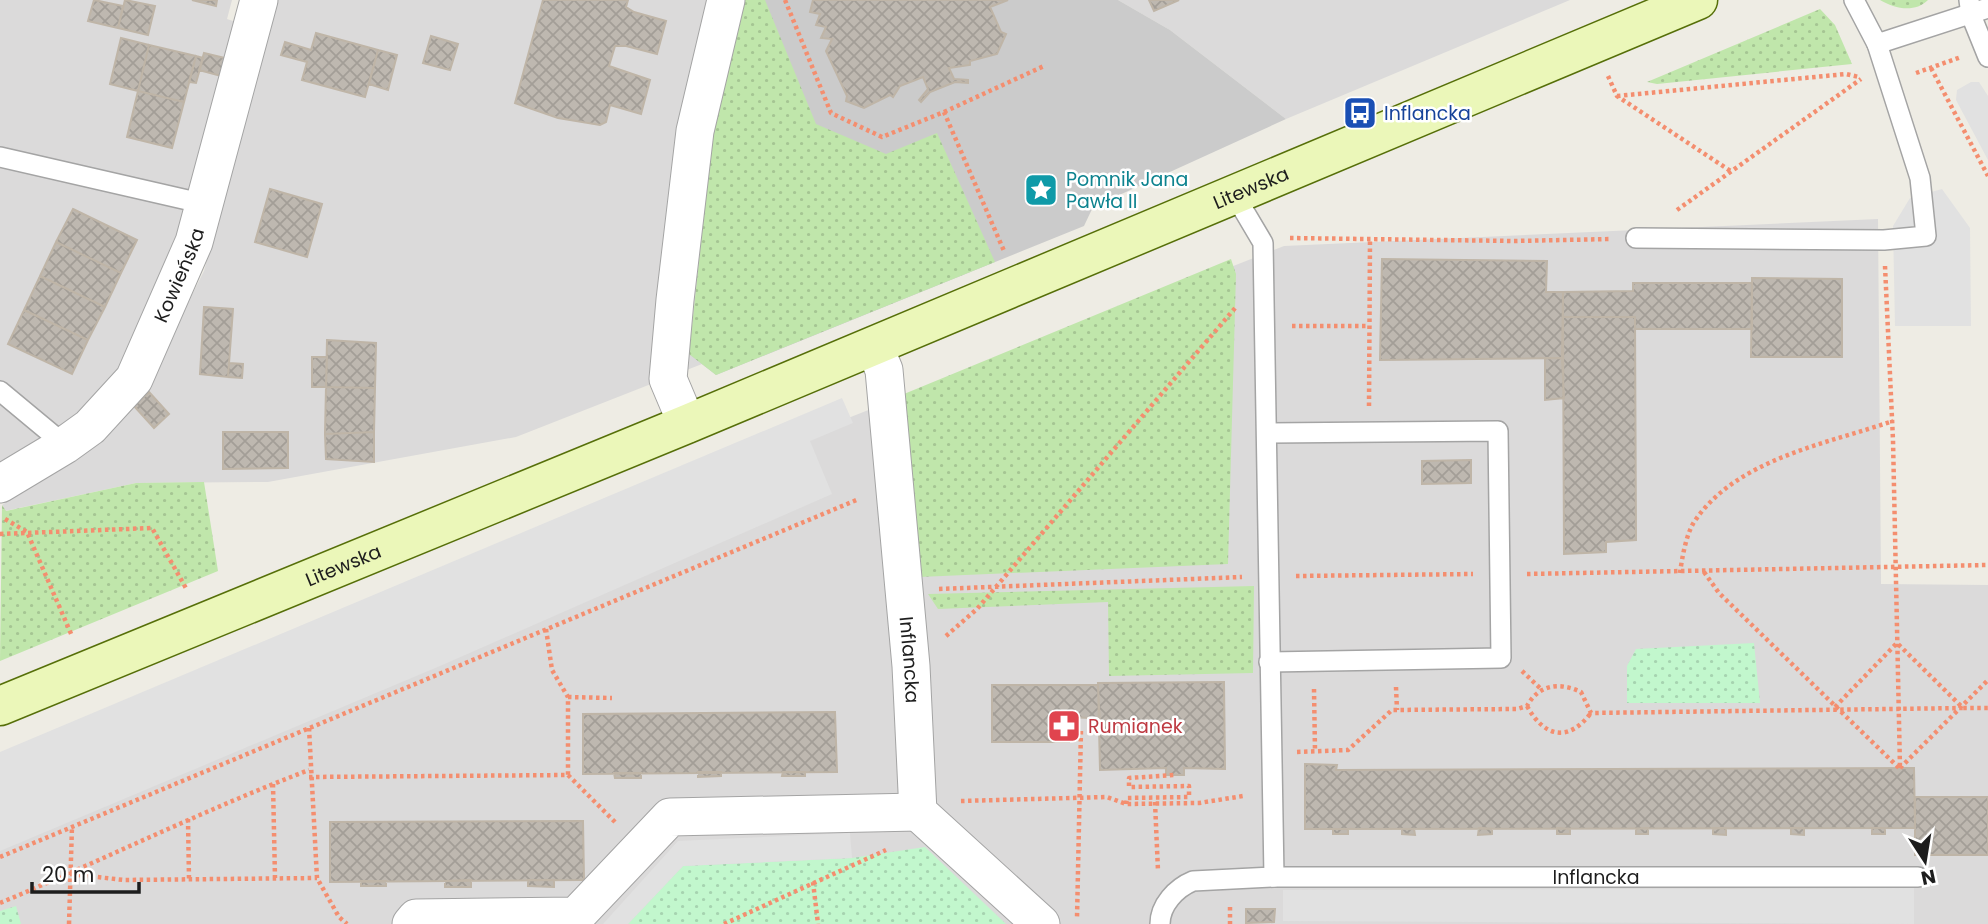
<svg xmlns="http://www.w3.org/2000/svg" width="1988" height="924" viewBox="0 0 1988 924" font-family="Poppins,sans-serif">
	<defs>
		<pattern id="grass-dots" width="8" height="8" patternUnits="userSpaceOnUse" patternTransform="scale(1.75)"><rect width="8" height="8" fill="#c0e6ab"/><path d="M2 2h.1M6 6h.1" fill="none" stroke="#a5c593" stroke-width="1.8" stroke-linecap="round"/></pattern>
		<pattern id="park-dots" width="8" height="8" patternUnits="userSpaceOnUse" patternTransform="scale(1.75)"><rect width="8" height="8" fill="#c2f7cd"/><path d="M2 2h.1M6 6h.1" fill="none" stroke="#a6d3b0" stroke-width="1.8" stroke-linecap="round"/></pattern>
		<pattern id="building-cross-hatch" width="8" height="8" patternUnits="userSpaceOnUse" patternTransform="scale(1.75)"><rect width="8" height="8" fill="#beb8b0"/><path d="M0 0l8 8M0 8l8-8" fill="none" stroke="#a39e97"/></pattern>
	</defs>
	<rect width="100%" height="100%" fill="#eeece4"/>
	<path fill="#dbdada" d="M0,0h232l-5,19 12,4 -71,254 -42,98 -109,89 -17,9z
		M277,0h467l-32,139 -23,214 13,11 -186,73 -248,45 -132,1 -131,28 -3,-6 80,-56 65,-65 57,-113z
		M1118,0h452l-284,119 -116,-89z
		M1878,219l3,365 107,1v339h-1988v-171l1284,-507z"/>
	<path fill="#cbcbcb" d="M744,0h374l52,30 116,89 -193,88 -9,19 -368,149 -27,-21z"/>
	<path fill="url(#grass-dots)" d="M744,0h21l51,124 70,30 51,-21 58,129 -279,113 -27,-21 23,-215z
		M1880,0h48c-13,13 -33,9 -48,0z
		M1820,9l15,16 17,39 -195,20 -10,-2z
		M1231,259l5,15 -8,290 -309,13 -15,-183z
		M204,482l14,89 -218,90 2,-156 4,6 130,-28z
		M1254,586l-1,87 -144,3 -1,-74 -170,7 -10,-15z"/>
	<path fill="url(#park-dots)" d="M1754,643l6,60h-133v-37l9,-17z
		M925,847l81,77h-378l55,-58 169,-8z
		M16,906l5,18h-21v-13z"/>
	<path fill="#e1e1e1" d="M1971,82h8l9,14v64l-32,-60 1,-10z
		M1942,189l28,39 1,98h-76l-2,-100 17,-28z
		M842,398l11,25 -43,18 22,53 -392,172 -440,185v-99z
		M850,833l2,25 -169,8 -55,58h-25l75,-83z
		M1914,888v36l-631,-3v-31z"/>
	<path fill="url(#building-cross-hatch)" stroke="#bfb5a7" stroke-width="2" d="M94,0l29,6 -5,22 -30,-7z
		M125,0l30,6 -7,29 -30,-7z
		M192,0h25l-1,6z
		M543,0h85l-2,7 8,5 32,9 -9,33 -31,-8h-11l-6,20 41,14 -9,34 -31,-9 -4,17 -6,3 -42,-7 -43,-15z
		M813,0h195l-18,7 11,25 5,2 -9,20 -27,7v4l-21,3 5,11 14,1v3l-13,-1 -25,10 -9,10 -2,-2 9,-11 -5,-12 -23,9 -7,11 -3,-2 -26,13 -18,-7 1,-5 -21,-45 6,-12 -11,-1 5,-11 -10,-2 4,-11 -10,-2z
		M1149,0h30l-25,11z
		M316,33l62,17 -13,47 -63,-17 5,-18 -26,-7 4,-13 26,8z
		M431,36l27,8 -8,26 -27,-7z
		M121,38l28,7 -11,46 -28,-7z
		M149,45l47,11 -12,46 -46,-11z
		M378,50l19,5 -9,35 -19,-6z
		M204,53l25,6 -4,18 -26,-7z
		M196,56l7,2 -7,25 -7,-1z
		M138,91l46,11 -12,46 -45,-11z
		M270,189l52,15 -15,53 -52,-15z
		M73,209l64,31 -16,33 -65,-31z
		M56,242l65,31 -16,34 -65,-31z
		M1382,259l165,2 -1,31h17l-1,66 -182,2z
		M40,276l65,31 -17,33 -64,-30z
		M1752,278l90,1v78h-91z
		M1633,283h119v46h-117v-12h-72v-25l70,-1z
		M204,307l29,2 -5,68 -28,-3z
		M24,310l64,30 -16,34 -64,-30z
		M1563,317h72l1,223 -30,2v10l-42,2z
		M327,340l49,3 -1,45 -49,-1z
		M312,357h15l-1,30h-14z
		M1545,358h17l2,40 -19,2z
		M229,363l14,1 -1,14 -14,-1z
		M326,387l49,1 -1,44 -49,2z
		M149,392l20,22 -15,14 -20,-22z
		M223,432h65v36l-65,1z
		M374,432v30l-48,-3 -1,-25z
		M1471,460v23l-49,1v-23z
		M1224,682l1,87 -41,-1v7h-18v-7l-66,2 -2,-87z
		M992,685h106l2,43 -10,-1v-9l-21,-1v25h-77z
		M835,712l2,60 -254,2v-60z
		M1305,764l32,1 -1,5 578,-2 1,60 -610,1z
		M698,772h23v4l-23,1z
		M783,772h22v4h-23z
		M614,773h27v5h-26z
		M1915,797h73v58h-73z
		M583,821l1,59 -254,2v-60z
		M1479,828l13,1v5l-14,1z
		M1557,828l13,1v5h-13z
		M1648,828v6h-12v-5z
		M1713,828h13v7l-13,-1z
		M1791,828h13v7l-13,-1z
		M1872,828h13v6h-13z
		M1333,829h15v5h-15z
		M1402,829h12l1,6 -13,-1z
		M471,880v7h-26v-6z
		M528,880h26v7l-26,-1z
		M361,881h25v5h-25z
		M1246,909h29l-1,13 -28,1z"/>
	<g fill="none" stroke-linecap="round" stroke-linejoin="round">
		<defs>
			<g id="lane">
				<path d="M1854,0l23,44 111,-36"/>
				<path d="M1969,0l2,15 17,42"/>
				<path d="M0,157l205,47"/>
				<path d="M1636,238l248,2 42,-4 -6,-58 -43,-134"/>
				<path d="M0,391l65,54"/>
				<path d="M1267,433l231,-2 3,227 -232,4"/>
				<path id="s1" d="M1274,877h644"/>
				<path d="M1160,924c0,-19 16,-36 33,-43l81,-4 -11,-634 -29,-49"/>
			</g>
			<g id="street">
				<path id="s2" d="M874,346l10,24 27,296 7,146 123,112"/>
				<path d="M687,424l-19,-45 7,-79 20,-169 31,-131"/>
				<path id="s3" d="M0,484l65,-39 25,-18 44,-48 60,-137 65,-242"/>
				<path d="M411,924l5,-6 160,-2 94,-99 248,-5"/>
			</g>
			<g id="secondary">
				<path id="s4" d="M0,706l687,-282 1011,-424"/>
			</g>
		</defs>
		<use href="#lane" stroke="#a4a4a4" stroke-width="22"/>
		<use href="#street" stroke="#a4a4a4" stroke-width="39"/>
		<use href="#secondary" stroke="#566f09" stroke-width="41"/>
		<path stroke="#f48e6f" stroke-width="4.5" stroke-dasharray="3.5 3.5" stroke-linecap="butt" d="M785,0l46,113 51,24 62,-25 60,139
			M1931,68l57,108
			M1916,73l45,-16
			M1608,76l9,20 115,76
			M1617,96l229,-22 13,3
			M944,112l100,-46
			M1677,210l184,-131
			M1290,238l224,3 97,-2
			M1885,266l8,174 7,328
			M1292,326h76
			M1369,406l1,-167
			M5,519l22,13 45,104
			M0,534l152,-6 35,62
			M1704,572l15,21 180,175
			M1680,573c2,-15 6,-38 14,-51 42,-63 132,-78 199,-101
			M1527,574l461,-9
			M1296,576l177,-2
			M939,589l303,-12
			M546,629l6,41 16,27v78
			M946,636l31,-27 259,-302
			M1522,671l20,19
			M1396,687l1,23
			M1314,689l1,62
			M568,697l44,1
			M1527,706c17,31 41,37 64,7
			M1835,707l62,-64 66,65h25
			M309,728l8,150 22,39 8,7
			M1069,730l12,-1 -4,189
			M1297,752l51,-2 44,-40 125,-1 10,-3c12,-22 33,-24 54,-14l10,21 372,-5
			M1900,768l88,-88
			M309,777l259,-2 47,47
			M273,784l2,94
			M961,801l146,-4 19,7 73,-1 44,-7
			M1155,802l3,69
			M1126,804l1,-6 62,-1v-11l-60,1v-9l45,-3
			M188,819l1,60
			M0,857l859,-358
			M70,874l54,6 193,-2
			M813,882l5,42
			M0,903c103,-43 204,-93 309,-133
			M1230,907v17
			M69,924l3,-98
			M724,924l162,-74"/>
		<use href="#lane" stroke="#fff" stroke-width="19"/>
		<use href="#street" stroke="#fff" stroke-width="37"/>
		<use href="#secondary" stroke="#ebf7b9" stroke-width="38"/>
	</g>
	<defs>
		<symbol id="bus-square" viewBox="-11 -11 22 22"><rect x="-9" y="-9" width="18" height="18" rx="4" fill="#1a4fb4" stroke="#fff"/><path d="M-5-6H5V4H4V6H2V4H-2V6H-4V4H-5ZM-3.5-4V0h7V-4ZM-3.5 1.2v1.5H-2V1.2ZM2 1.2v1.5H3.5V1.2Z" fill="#fff"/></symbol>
		<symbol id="sight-square" viewBox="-11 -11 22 22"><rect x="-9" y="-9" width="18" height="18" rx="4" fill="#0f9aa8" stroke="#fff"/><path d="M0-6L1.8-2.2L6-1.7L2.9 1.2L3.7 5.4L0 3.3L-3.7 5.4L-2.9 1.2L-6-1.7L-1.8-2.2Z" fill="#fff"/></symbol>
		<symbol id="pharmacy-square" viewBox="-11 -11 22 22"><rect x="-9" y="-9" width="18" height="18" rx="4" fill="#e0444e" stroke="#fff"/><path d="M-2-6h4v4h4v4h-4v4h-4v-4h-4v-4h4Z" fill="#fff"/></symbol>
	</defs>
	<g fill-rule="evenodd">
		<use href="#bus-square" x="1341" y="94" width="38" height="38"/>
		<use href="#sight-square" x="1022" y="171" width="38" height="38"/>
		<use href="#pharmacy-square" x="1045" y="707" width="38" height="38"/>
	</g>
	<g text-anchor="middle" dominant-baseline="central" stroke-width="5" stroke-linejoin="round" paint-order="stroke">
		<g font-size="19" fill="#164399" stroke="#fff" text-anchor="start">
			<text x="1384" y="113">Inflancka</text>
		</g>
		<g font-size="19" fill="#0d838f" stroke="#fff" text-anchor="start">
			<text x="1066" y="179">Pomnik Jana<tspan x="1066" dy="22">Pawła II</tspan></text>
		</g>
		<g font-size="19" fill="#1d1d1d" stroke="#fff">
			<text stroke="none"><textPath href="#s4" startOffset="1354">Litewska</textPath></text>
			<text stroke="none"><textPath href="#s3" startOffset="285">Kowieńska</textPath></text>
			<text stroke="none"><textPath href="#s4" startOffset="371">Litewska</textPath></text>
			<text stroke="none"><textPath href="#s2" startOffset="317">Inflancka</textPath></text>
			<text stroke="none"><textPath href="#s1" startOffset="322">Inflancka</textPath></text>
		</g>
		<g font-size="19" fill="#be3a42" stroke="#fff" text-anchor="start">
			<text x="1088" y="726">Rumianek</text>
		</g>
	</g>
	<g transform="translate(1925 861) rotate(168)" stroke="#ffffff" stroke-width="5" paint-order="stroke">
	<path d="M0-5L12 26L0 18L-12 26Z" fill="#1d1d1d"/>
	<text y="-10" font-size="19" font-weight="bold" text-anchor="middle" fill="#1d1d1d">N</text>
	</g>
	<path d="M32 882v10h107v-10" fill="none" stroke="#1d1d1d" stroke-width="3.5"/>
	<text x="42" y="882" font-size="21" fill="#1d1d1d" stroke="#ffffff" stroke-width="5" paint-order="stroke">20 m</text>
</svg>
